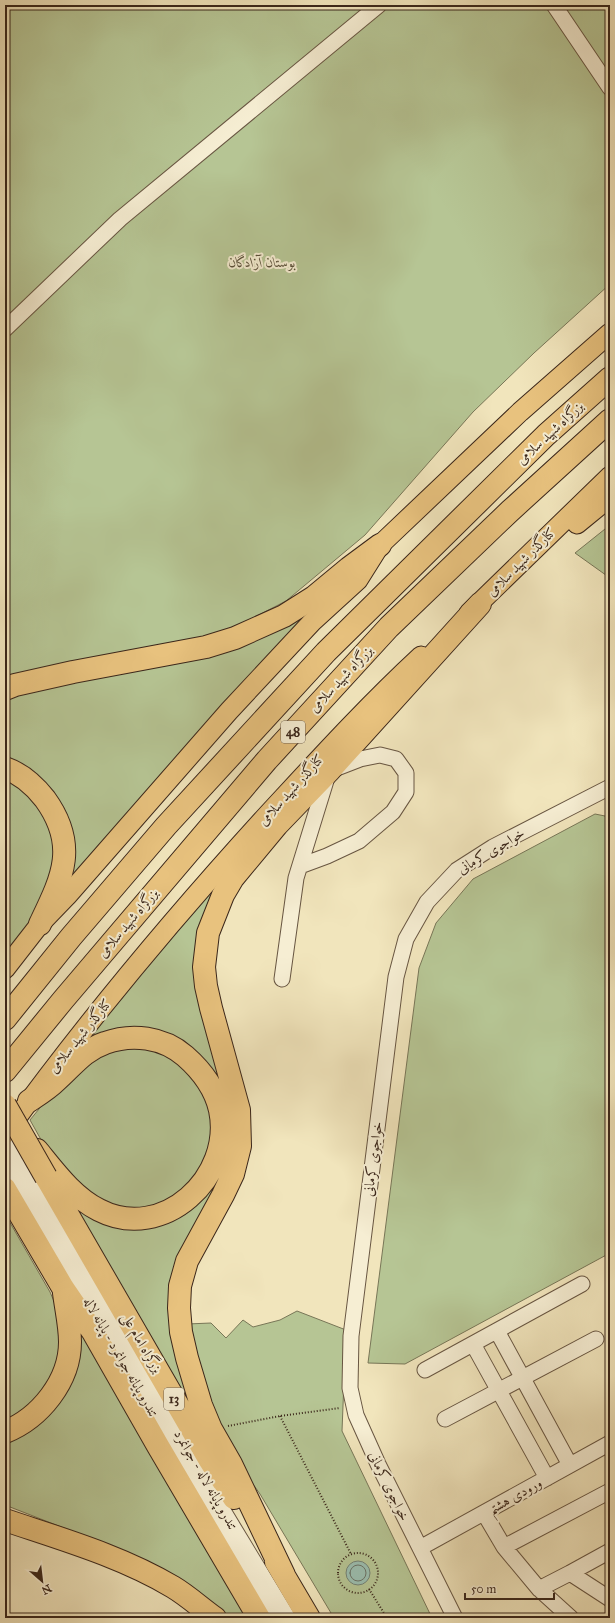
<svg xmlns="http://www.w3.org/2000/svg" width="615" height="1623" viewBox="0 0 615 1623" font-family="'IM FELL Great Primer',Amiri,serif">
	<rect width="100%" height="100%" fill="#f1e5bc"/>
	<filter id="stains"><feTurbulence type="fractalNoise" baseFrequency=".005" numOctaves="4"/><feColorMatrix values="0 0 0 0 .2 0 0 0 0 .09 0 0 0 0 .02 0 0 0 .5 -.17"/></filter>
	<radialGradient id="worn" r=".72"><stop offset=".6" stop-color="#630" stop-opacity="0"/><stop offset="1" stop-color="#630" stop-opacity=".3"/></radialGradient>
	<path fill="#b6c594" stroke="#787657" d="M5,5h605v279l-76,69 -61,59 -108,123 -79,66 -47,24 -31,11 -203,42z
		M610,525v53l-35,-25z
		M347,581l-298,329 19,-67 -63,-82v-64l124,-28z
		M5,772l22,13 31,51 -10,63 -43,59z
		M595,814l10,2 5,10v427l-205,111 -37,-1 51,-395 17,-45 37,-44z
		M221,881l-15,34 22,177 -1,72 -51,108 40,181 -140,-241 4,-8 92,10 54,-86 -53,-86 -93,2 64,-78z
		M128,1042l49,12 38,55 -9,62 -51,41 -57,-7 -54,-60 -14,-25 40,-49z
		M5,1214l45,78 10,23 4,17 -11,53 -48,43z
		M297,1311l49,19 -4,101 90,187h-98l-74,-124 -24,-34 -17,-29 -32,-107 24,-1 15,15 17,-18 10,7 27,-7z
		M74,1319l174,299h-22l-8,-7 -121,-70 -92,-36v-67l29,-14z"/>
	<path fill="#9bbfb1" stroke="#748275" d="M346 1573a12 12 0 1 1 24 0a12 12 0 1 1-24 0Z"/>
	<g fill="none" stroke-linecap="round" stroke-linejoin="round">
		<path stroke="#6a7266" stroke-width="1" d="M350 1573a8 8 0 1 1 16 0a8 8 0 1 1-16 0Z"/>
		<defs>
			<path id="minor" d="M554,5l56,83
				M5,329l115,-110 259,-214
				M282,979l14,-101 33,-107 31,-12 20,-4 16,4 10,14v19l-13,20 -34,29 -32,15 -27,10
				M5,1134l62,105 149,260 72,119
				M5,1157l184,317 85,144
				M497,1331l73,134
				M473,1344l74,134
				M425,1370l157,-86
				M445,1419l151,-80
				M484,1513l20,34 35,42 32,29
				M504,1547l106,-56
				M420,1548l190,-105
				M570,1573l40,-22
				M539,1589l31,-16 40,26
				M455,1618l-77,-154 -22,-49 -6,-27 1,-52 45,-359 10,-38 21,-37 30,-32 36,-23 117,-60"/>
			<path id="major" d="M577,524l33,-27
				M469,613l141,-137
				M5,969l35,-45 27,-28 162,-185 83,-89 46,-42 22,-35 140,-133 90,-79
				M5,1134c81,-112 170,-218 263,-320 50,-54 99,-108 153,-158"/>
			<path id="highway" d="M5,689l10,-4 58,-13 133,-25 29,-9 49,-22 30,-19 35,-29 31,-23
				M5,768c17,6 29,17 40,31 34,47 17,79 -5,125
				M5,1019l66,-82 95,-111 160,-174 220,-217 64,-57
				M5,1071l58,-71 204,-240 122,-133 121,-116 100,-91
				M29,1101c9,-6 19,-12 27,-20 16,-14 28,-31 49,-38 27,-10 58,-6 80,13 16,14 30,32 35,54 14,67 -57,133 -121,100 -26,-13 -44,-38 -62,-60
				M46,1177l163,282 25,39
				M5,1189l58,99 30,44 65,114 101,172
				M5,1432c35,-14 65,-51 65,-90 0,-16 -4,-33 -6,-49
				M5,1520c56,19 116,36 168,67 15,9 28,21 42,31
				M276,1562l33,56
				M284,1575l-53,-111 -20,-35 -10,-24 -14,-47 -6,-26 -2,-24 1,-22 7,-25 36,-66 10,-21 7,-28 -1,-36 -28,-102 -5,-22 -2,-19 4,-34 15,-38 10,-17 44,-53 52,-54 151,-167"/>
		</defs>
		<use href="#minor" stroke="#685642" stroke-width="17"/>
		<use href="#major" stroke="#3a261a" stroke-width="21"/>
		<use href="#highway" stroke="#3a261a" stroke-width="24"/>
		<path stroke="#3a261a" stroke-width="2" stroke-dasharray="1 2" stroke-linecap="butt" d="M280,1416l71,138
			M228,1426l52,-10 60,-8
			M338 1573a20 20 0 1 1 40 0a20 20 0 1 1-40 0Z
			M369,1589l18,29"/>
		<use href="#minor" stroke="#f6eed3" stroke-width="15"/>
		<use href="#major" stroke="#e8c27e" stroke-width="19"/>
		<use href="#highway" stroke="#e8c27e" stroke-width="22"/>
		<defs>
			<path id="highway-bridge" d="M5,1105l41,72"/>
		</defs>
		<use href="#highway-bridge" stroke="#3a261a" stroke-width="24" stroke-linecap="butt"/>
		<use href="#highway-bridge" stroke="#e8c27e" stroke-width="22"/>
	</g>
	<g text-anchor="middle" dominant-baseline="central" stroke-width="4" stroke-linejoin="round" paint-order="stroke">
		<g fill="#f6eed3" stroke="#726252" stroke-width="1">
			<rect x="281" y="721" width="24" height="22" rx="3"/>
			<rect x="164" y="1388" width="20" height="22" rx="3"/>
		</g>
		<g font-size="13" font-weight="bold" fill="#3a261a">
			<text x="293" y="732">48</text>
			<text x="174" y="1399">13</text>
		</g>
		<g font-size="14" font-style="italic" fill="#594e38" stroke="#f6eed3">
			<text x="262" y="262">بوستان آزادگان</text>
		</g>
		<g font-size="14" fill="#3a261a" stroke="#f6eed3">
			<text transform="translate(550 433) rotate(-43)">بزرگراه شهید سلامی</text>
			<text transform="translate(521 562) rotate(-45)">کنارگذر شهید سلامی</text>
			<text transform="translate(341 679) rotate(-47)">بزرگراه شهید سلامی</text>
			<text transform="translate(291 790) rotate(-48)">کنارگذر شهید سلامی</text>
			<text transform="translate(491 851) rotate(-31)">خواجوی کرمانی</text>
			<text transform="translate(128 923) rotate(-50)">بزرگراه شهید سلامی</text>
			<text transform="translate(80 1036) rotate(-51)">کنارگذر شهید سلامی</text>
			<text transform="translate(373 1159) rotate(-83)">خواجوی کرمانی</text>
			<text transform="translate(142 1343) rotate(60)">بزرگراه امام علی</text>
			<text transform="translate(121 1357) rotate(60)">تندرو پایانه جوانمرد - پایانه لاله</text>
			<text transform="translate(206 1480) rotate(60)">تندرو پایانه لاله - جوانمرد</text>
			<text transform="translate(389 1486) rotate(64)">خواجوی کرمانی</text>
			<text transform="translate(515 1496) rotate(-29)">ورودی هشتم</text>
		</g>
	</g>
	<rect width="615" height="1623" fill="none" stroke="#f1e5bc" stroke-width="20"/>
	<rect x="6" y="6" width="603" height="1611" fill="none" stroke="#3a261a" stroke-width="2"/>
	<rect x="10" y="10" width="595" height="1603" fill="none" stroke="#3a261a"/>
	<g transform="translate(42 1581) rotate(152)" stroke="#f6eed3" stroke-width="3" paint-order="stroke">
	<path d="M0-3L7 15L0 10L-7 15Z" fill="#3a261a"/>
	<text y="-6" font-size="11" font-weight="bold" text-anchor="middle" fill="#3a261a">N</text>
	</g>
	<path d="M465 1593v6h89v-6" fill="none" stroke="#3a261a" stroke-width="2"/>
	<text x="471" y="1593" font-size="12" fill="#3a261a" stroke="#f6eed3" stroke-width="3" paint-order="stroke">50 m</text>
	<rect width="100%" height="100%" filter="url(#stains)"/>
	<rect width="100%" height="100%" fill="url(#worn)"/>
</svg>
